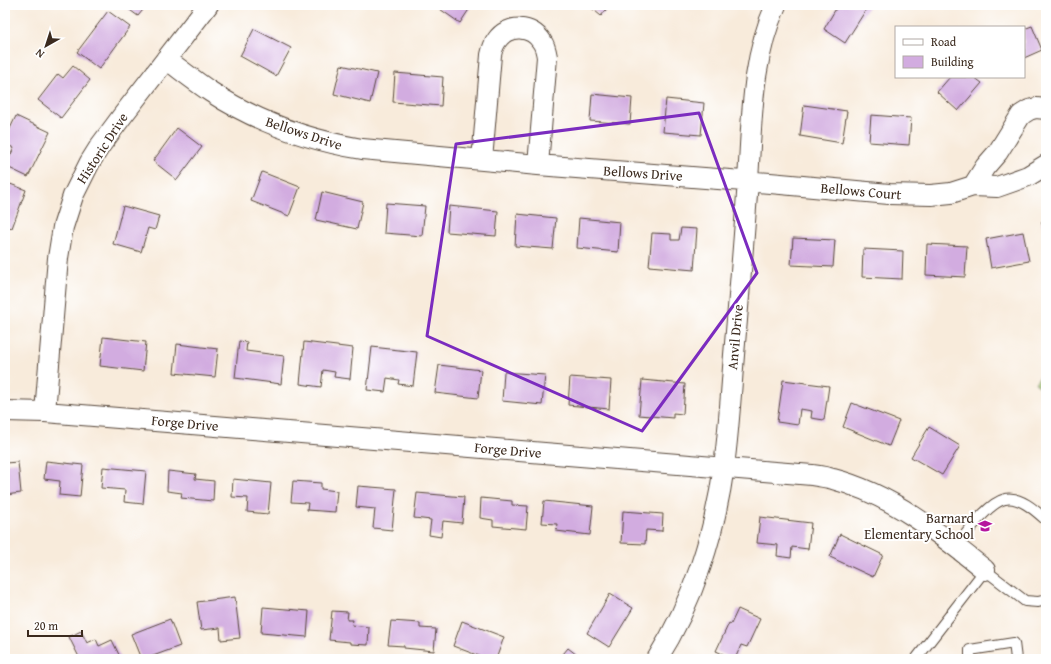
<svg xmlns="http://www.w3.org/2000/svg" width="1051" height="664" viewBox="0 0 1051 664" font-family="'Gentium Book Plus',serif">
	<rect width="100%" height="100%" fill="#fff"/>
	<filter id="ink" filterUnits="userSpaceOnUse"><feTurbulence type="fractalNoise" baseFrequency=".025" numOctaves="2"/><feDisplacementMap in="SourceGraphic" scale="8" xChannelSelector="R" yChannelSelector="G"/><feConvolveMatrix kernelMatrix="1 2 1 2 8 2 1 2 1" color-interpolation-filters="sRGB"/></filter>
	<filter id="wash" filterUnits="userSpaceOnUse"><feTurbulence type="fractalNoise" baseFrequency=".012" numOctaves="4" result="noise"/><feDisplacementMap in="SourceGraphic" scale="16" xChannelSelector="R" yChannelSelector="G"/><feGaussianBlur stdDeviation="0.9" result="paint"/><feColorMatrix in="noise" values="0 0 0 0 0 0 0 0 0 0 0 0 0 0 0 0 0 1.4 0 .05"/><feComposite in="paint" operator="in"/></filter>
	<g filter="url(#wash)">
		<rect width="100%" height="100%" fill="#f8ebdb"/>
		<path fill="#9cc26d" stroke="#6c7646" d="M1046,369v23l-11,-9z"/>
		<g id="blocks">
			<path fill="#d2ace0" d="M123,5h24l-9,11z
				M434,5h38l-12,18z
				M588,5h22l-9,11z
				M838,5h31l-24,38 -21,-14z
				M108,11l22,16 -31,42 -22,-17z
				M1032,26l10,24 -18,8v-29z
				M254,29l37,19 -15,28 -36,-20z
				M341,65l36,8 -7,30 -36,-9z
				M73,66l17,14 -29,38 -23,-18 20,-26 5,4z
				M395,73l48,4 -2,29 -48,-4z
				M950,77h24l8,6 -24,28 -21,-19z
				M592,94l40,4 -2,26 -40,-3z
				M666,99l38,4 -3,32 -38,-3z
				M804,105l43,6 -5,32 -42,-7z
				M871,115l40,3 -2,27 -40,-3z
				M16,116l34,16 -22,45 -23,-11 9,-18 -9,-4v-5z
				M177,128l25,19 -25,33 -24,-19z
				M262,172l38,15 -11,29 -38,-15z
				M5,182l21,8 -14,38 -7,-2z
				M322,192l41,10 -6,27 -41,-9z
				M386,203l39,3 -3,30 -38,-3z
				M123,206l36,10 -4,14 -7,-2 -7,24 -28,-8z
				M449,206l49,5 -2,25 -49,-4z
				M517,214l39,4 -3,31 -38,-3z
				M579,218l41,4 -2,30 -41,-4z
				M1046,219v14l-5,-11z
				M681,228l16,1 -3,41 -45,-4 3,-33 19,1v6h8z
				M1023,232l6,29 -38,7 -5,-29z
				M793,238l42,2 -2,27 -42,-2z
				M927,244l40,2 -2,31 -39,-2z
				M863,249l40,2 -1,28 -40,-2z
				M103,337l43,5 -3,29 -43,-5z
				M239,341l8,1 -1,9 38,5 -3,28 -46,-6z
				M304,342l49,6 -3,31 -16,-2 1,-5 -12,-2 -2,17 -21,-3z
				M177,344l41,5 -3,28 -41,-4z
				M372,347l45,5 -4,34 -15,-2 1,-4 -12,-2 -2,14 -18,-2z
				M439,365l42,5 -3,28 -43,-5z
				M504,372l41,3 -3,30 -40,-4z
				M570,377l41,3 -2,29 -41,-4z
				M642,380l43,4 -2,30 -10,-1v5l-34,-3z
				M783,380l46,6 -5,34 -13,-2 1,-7 -12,-2 -2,16 -21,-3z
				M852,403l47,18 -10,25 -46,-19z
				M929,427l31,19 -18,29 -31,-18z
				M46,461l37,4 -3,32 -21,-2 1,-14 -16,-2z
				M18,462l3,31 -16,2v-32z
				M103,467l43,4 -3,33 -19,-2 1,-12 -24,-2z
				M168,471l28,3 -1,5 19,2 -1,20 -32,-3 1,-5 -15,-2z
				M233,479l38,4 -3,31 -21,-2 1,-14 -16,-1z
				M293,481l28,2v6l16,2 -2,21 -28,-2 1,-7 -17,-1z
				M358,486l38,3 -4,41 -19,-2 2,-19 -19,-2z
				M417,493l47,4 -2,26 -19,-2 -2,16 -12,-2 2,-15 -17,-2z
				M481,498l31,3v4l16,1 -2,23 -33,-3v-6l-13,-2z
				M544,501l49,5 -3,29 -34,-4 1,-7 -15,-1z
				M623,511l40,3 -1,17 -16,-1 -1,14 -24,-1z
				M760,517l51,6 -3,26 -16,-2 -1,11 -14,-2 1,-11 -21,-2z
				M840,534l43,21 -10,22 -43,-20z
				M610,594l23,14 -24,39 -22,-14z
				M235,597l5,41 -19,2 -1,-12 -19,2 -4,-28z
				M263,607l46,4 -2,26 -46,-4z
				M738,609l22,10 -13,28 -6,-2 -6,14h-1l-18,-8 13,-28 2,1z
				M332,611l16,1 -1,8h6l-1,5 17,2 -1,18 -18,-1v-2l-21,-2z
				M170,619l10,27 -35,13h-4l-10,-25z
				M391,621l29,2v5l16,1 -2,22 -30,-3v-2l-16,-1z
				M462,621l42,16 -8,22h-9l-34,-13z
				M81,631l6,12 9,-4 3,7 13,-6 9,19h-41l-11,-22z
				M568,648l9,7 6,4h-24z"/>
		</g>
	</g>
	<g filter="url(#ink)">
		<use href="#blocks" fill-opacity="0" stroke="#57473a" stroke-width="1"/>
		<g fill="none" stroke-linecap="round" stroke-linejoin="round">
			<defs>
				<path id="service" d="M956,546c11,-13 32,-43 49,-47 15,-3 31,12 41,21
					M916,659l69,-89 40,31 13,1 8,-2
					M970,659v-9l44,-7 2,16"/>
				<path id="minor" d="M166,59c15,11 30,23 45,33 46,30 98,48 151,57l176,16 232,18 119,11 42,1 20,-2 22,-7 24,1 31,-11 18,-11
					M482,160l9,-105c1,-5 3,-11 6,-15 11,-16 35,-15 45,2 3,4 4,9 5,15l-9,108
					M973,186l12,-19 13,-15 23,-37 8,-5 7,-2 10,1
					M5,411l40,1 767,63c7,1 14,2 21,4 58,15 106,54 152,91
					M45,412l13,-154 5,-31 10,-31 17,-34 10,-16 23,-31 85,-110
					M657,659c36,-57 58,-126 67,-193 5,-37 7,-74 10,-111 5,-58 10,-116 14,-175 4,-59 3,-120 28,-175"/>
			</defs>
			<use href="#service" stroke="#57473a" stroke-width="12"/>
			<use href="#minor" stroke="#57473a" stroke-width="22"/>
			<use href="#service" stroke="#fff" stroke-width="10"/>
			<use href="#minor" stroke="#fff" stroke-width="20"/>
		</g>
	</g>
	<path fill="none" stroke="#7b2cbf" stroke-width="3" stroke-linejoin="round" d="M699,113l58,160 -115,158 -215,-95 29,-192z"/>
	<defs>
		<symbol id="school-bare" viewBox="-9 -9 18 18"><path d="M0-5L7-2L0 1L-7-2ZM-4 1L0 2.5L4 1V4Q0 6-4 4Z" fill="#b5179e" stroke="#fff" stroke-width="2.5" paint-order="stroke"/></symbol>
	</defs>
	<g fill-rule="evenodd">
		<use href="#school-bare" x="975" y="516" width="20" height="20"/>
	</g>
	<g text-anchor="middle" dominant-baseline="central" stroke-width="4" stroke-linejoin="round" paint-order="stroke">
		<g font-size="14" fill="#3b2a1e" stroke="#fff">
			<text transform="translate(304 133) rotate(18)">Bellows Drive</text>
			<text transform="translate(102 148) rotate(-57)">Historic Drive</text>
			<text transform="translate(643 173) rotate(4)">Bellows Drive</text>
			<text transform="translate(861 191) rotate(5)">Bellows Court</text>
			<text transform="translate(735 337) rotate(-85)">Anvil Drive</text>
			<text transform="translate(185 423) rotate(5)">Forge Drive</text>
			<text transform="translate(508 450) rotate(5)">Forge Drive</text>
		</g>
		<g font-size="14" fill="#3b2a1e" stroke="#fff" text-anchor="end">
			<text x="974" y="518">Barnard<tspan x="974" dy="16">Elementary School</tspan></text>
		</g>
	</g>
	<rect width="1051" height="664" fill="none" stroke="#fff" stroke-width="20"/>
	<rect x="895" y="26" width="130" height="52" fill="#ffffff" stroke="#b1aaa5"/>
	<rect x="903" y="39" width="20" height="6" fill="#ffffff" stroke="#b1aaa5"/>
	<text x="931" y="46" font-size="12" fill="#3b2a1e">Road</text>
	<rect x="903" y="56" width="20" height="12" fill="#d2ace0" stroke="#b1aaa5"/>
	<text x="931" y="66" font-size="12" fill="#3b2a1e">Building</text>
	<g transform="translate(46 46) rotate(219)" stroke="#ffffff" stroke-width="3" paint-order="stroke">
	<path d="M0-3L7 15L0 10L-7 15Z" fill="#3b2a1e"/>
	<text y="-6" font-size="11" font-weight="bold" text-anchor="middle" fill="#3b2a1e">N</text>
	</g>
	<path d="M28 630v6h54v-6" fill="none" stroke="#3b2a1e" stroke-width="2"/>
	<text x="34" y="630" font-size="12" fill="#3b2a1e" stroke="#ffffff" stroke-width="3" paint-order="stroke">20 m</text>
</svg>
